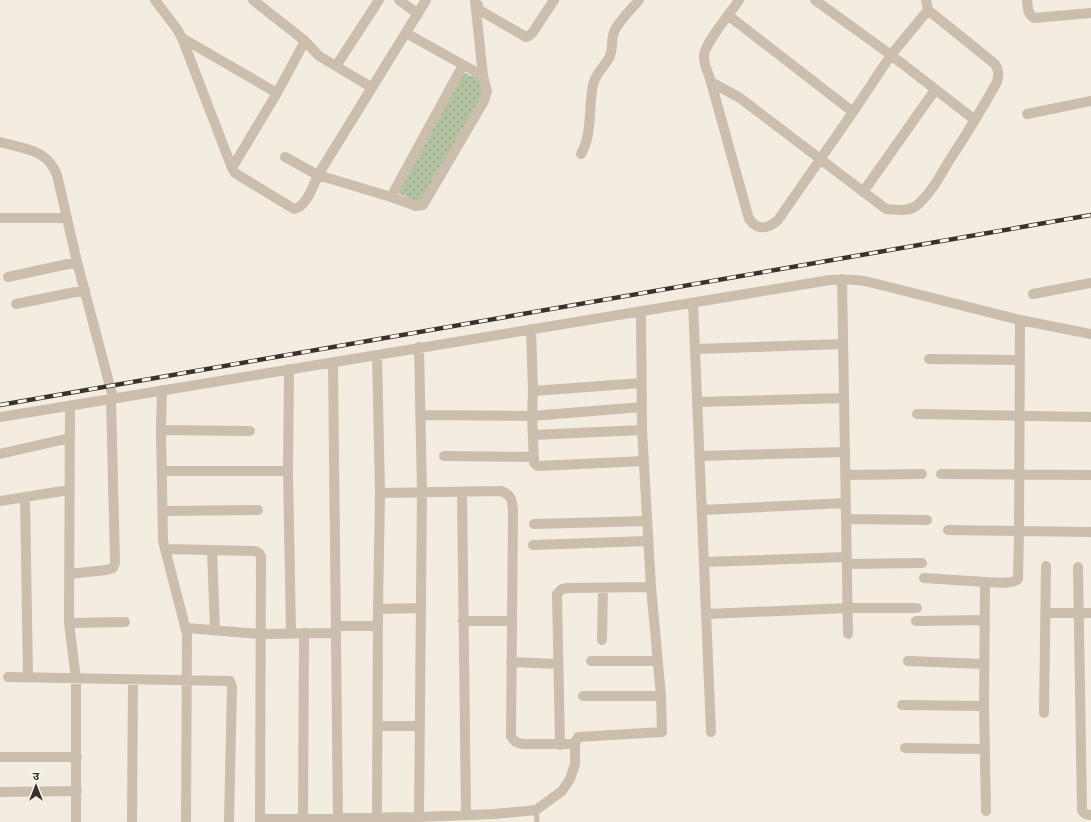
<svg xmlns="http://www.w3.org/2000/svg" width="1091" height="822" viewBox="0 0 1091 822" font-family="'DejaVu Sans','Noto Sans Devanagari',sans-serif">
	<defs>
		<pattern id="park-dots" width="8" height="8" patternUnits="userSpaceOnUse"><rect width="8" height="8" fill="#b3c2a1"/><path d="M2 2h.1M6 6h.1" fill="none" stroke="#939e83" stroke-width="1.8" stroke-linecap="round"/></pattern>
	</defs>
	<rect width="100%" height="100%" fill="#f3ece1"/>
	<path fill="url(#park-dots)" d="M464,73l14,5 7,13 -64,113 -25,-12z"/>
	<g fill="none" stroke-linecap="round" stroke-linejoin="round">
		<path stroke="#cbbeac" stroke-width="5" d="M536,810l1,12"/>
		<path stroke="#cbbeac" stroke-width="10" d="M155,0l22,29 5,9 50,130 3,5 59,36c13,-3 19,-23 24,-34l108,-175
			M253,0l52,41 14,15 52,31
			M399,0l19,14
			M739,0c-8,13 -33,41 -35,55 -1,9 5,19 7,27l29,16 146,111c10,1 21,3 30,-3 14,-11 24,-30 33,-45 17,-26 33,-52 48,-79 2,-8 2,-11 -2,-18l-67,-54
			M815,0l76,55 84,65
			M1027,0c1,8 0,13 7,18l57,-5
			M478,5l-2,3 50,29 3,-1 4,-4 21,-32
			M729,16l124,96
			M406,33l77,43 -8,-76
			M182,38l95,55 28,-52
			M336,66l43,-66
			M711,82l38,137c9,12 19,10 29,1l75,-108 38,-57 37,-45 -2,-10
			M1027,114l64,-13
			M0,142c25,7 47,7 57,33l20,87 35,132 1,3 4,1 713,-118c14,-1 26,-1 39,2l151,38 71,14
			M581,154c12,-21 7,-46 12,-69 2,-12 12,-18 17,-29 3,-8 1,-16 4,-24 5,-12 17,-22 25,-32
			M285,157l33,18 73,22 25,9 7,-1 61,-104 3,-10 -4,-15
			M232,168l45,-75
			M863,192l72,-102
			M391,197l72,-132
			M0,218h67
			M8,277l69,-15
			M842,279l6,355
			M1033,294l58,-11
			M693,303l18,429
			M16,304l69,-14
			M1020,320l-1,211 72,1
			M531,329l2,62 -1,25 2,47 4,3 106,-5
			M695,349l148,-5
			M377,355l3,138 -2,116 -1,208
			M929,359l91,1
			M333,362l5,460
			M289,369l-1,102 3,162
			M162,390l-1,40 2,111 2,8 22,85 -1,188
			M533,391l108,-8
			M697,402l147,-4
			M917,414l174,3
			M421,415l111,1 110,-9
			M0,417l117,-19
			M161,430l89,1
			M533,435l109,-5
			M0,454l70,-16
			M444,456l90,1
			M699,456l146,-4
			M162,471h126
			M941,474l150,1
			M845,475l77,-1
			M462,492l4,323
			M380,493l121,-2c11,4 11,9 12,20l-2,225c3,6 6,7 12,8h52
			M25,497l3,180
			M0,501l69,-11
			M702,510l144,-7
			M163,511l95,-1
			M846,519l81,1
			M534,524l113,-3
			M948,530l71,1 -1,48c-6,6 -23,3 -33,3l-1,124 2,105
			M533,545l115,-4
			M165,549l90,2 4,2 2,4 -1,265
			M212,550l3,80
			M704,562l143,-5
			M847,564l75,-1
			M1078,567l4,243c2,4 4,5 9,5
			M69,574l37,-4 7,-2 2,-5 -4,-164
			M924,578l61,4
			M378,609l43,-1
			M1046,613h45
			M707,614l141,-6h69
			M463,621h49
			M916,621l69,-1
			M69,623l1,-217
			M337,626h41
			M187,628l73,6 76,-1
			M602,640l1,-52
			M591,661h66
			M908,661l76,3
			M511,662l47,2
			M8,677l222,4 2,6 -3,135
			M583,696h78
			M902,705l82,1
			M1044,713l2,-147
			M378,726h42
			M560,745l-3,-151 5,-5 6,-1 83,-1
			M905,748l80,1
			M0,757h77
			M0,792l77,-1
			M419,817l3,-325 -3,-145
			M260,819l159,-2 75,-3 42,-4 26,-19 8,-12 5,-15v-20l3,-7 84,-5 -1,-36 -10,-109 -9,-157 -1,-119
			M76,822v-143l-7,-56 56,-1
			M132,822l1,-142
			M303,822l1,-189"/>
		<defs>
			<path id="rail" d="M0,405l1091,-190"/>
		</defs>
		<use href="#rail" stroke="#39312b" stroke-width="4.5"/>
		<use href="#rail" stroke="#faf6ed" stroke-width="3" stroke-dasharray="9" stroke-linecap="butt"/>
	</g>
	<g transform="translate(36 786)" stroke="#faf6ed" stroke-width="3" paint-order="stroke">
	<path d="M0-3L7 15L0 10L-7 15Z" fill="#39312b"/>
	<text y="-6" font-size="11" font-weight="bold" text-anchor="middle" fill="#39312b">उ</text>
	</g>
</svg>
